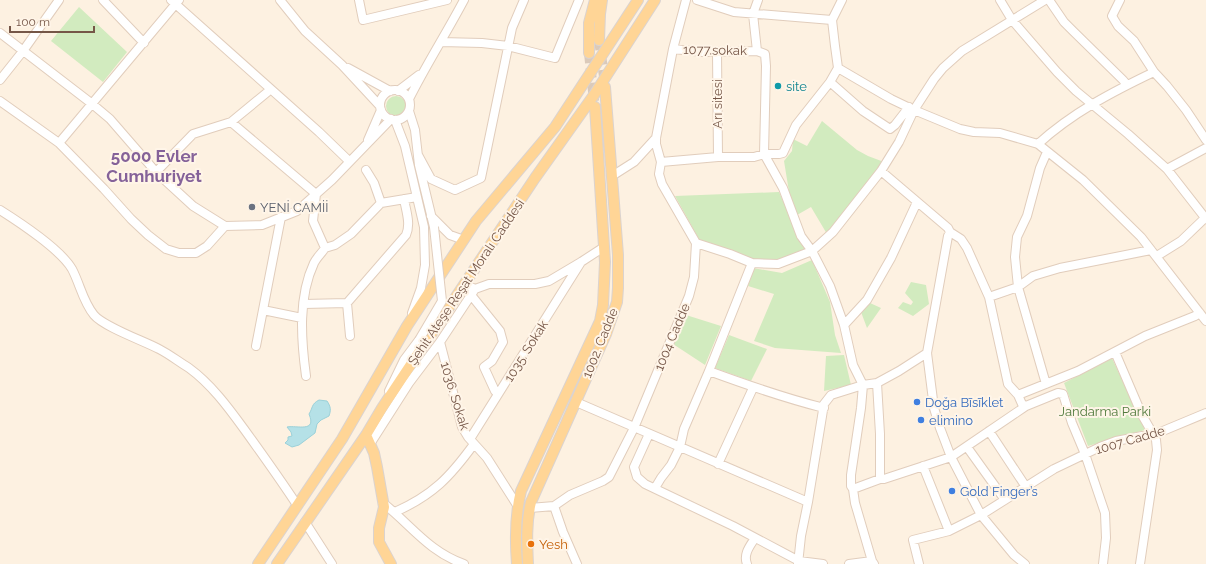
<svg xmlns="http://www.w3.org/2000/svg" width="1206" height="564" viewBox="0 0 1206 564" font-family="Raleway,sans-serif">
	<rect width="100%" height="100%" fill="#fdf1e1"/>
	<path fill="#d2ebbf" d="M79,7l48,45 -24,30 -52,-41z
		M386 106a10 10 0 1 1 20 0a10 10 0 1 1-20 0Z
		M822,121l35,29 11,6 16,6 -57,72 -16,-27 -14,8 -6,-11 -7,-43 8,-10 1,-12 14,7z
		M779,192l20,45 9,13 -31,11h-21l-56,-20 -25,-45z
		M812,260l18,42 5,33 6,18 -66,-5 -21,-7 20,-47 -26,-8 5,-18 29,5z
		M911,282l15,3 3,19 -16,12 -15,-8 5,-6 8,3 2,-3 -8,-9z
		M870,303l11,5 -14,20 -6,-16z
		M686,315l35,11 -16,39 -32,-21z
		M729,335l38,14 -16,32 -36,-13z
		M844,355l7,30 -27,6 2,-35z
		M1112,358l33,72 -57,16 -24,-63z"/>
	<path fill="#b5e1e7" stroke="#9bd1d9" d="M319,400l8,1c4,6 4,9 2,15l-8,4 -4,4 -2,9 -16,12 -7,2 -7,-4 3,-3v-3l4,-1 -1,-4 -4,-5c10,-2 30,6 22,-13 4,-6 2,-10 10,-14z"/>
	<g fill="none" stroke-linecap="round" stroke-linejoin="round">
		<path stroke="#dbcaba" stroke-width="10" stroke-dasharray="10 5" stroke-linecap="butt" d="M599,40l6,44
			M589,53l5,48"/>
		<defs>
			<path id="minor" d="M103,0l41,43
				M171,0l148,132 30,29
				M280,0l25,31 37,34 38,41
				M359,0l4,20 84,-20
				M686,0l-13,49 -17,89v6l5,18 -2,12 3,10 34,59 34,11 22,9 26,1 34,-13 21,-19 48,-61 18,-29 15,-32 20,-31 9,-11 19,-17 83,-51
				M697,0l37,12 98,8
				M1000,0l12,20 45,52 19,19 52,43 39,35 39,50
				M1049,0l15,22 9,9 50,49 4,5
				M1120,0l-8,16 6,10 16,15 20,31 13,14 19,24 20,30
				M0,33l91,70 19,16 46,53 37,34 32,20 37,-1 35,-14 35,-31 59,-61
				M441,42l41,1 26,3 47,12 24,-58
				M673,49l30,3 54,-1 8,3 1,12 -2,88 19,34 18,48 11,15 18,35 14,39 9,40 10,20 -2,23 -10,67v11l2,3 2,14 17,58 2,3
				M757,51l-4,-37 5,-14
				M717,52l1,105
				M348,68l42,23
				M838,68l53,31 23,11 46,19 14,3 26,1 38,11 45,36 58,57 65,84
				M0,80l23,-29 36,-51
				M830,82l33,29 27,18 5,-4 14,-18
				M380 105a15 15 0 1 1 30 0a15 15 0 1 1-30 0Z
				M398,91l21,-16
				M409,99c17,-34 37,-65 55,-99
				M0,101l59,42 45,46 27,30 17,16 18,14 13,4h17l11,-7 18,-20
				M409,111l6,19 4,35 15,62
				M395,120l10,26 19,81 1,38 -4,23 -9,25
				M231,122l85,72 -3,27 12,27c-3,5 -8,9 -11,15 -16,34 -13,76 -8,113
				M368,140l13,-30
				M59,143l120,-143
				M1038,144c34,-31 74,-52 116,-72
				M418,155l13,24 24,11 26,-12 31,-150 12,-28
				M661,162l57,-5h36l10,-3h15l4,-1 13,-28 34,-43 8,-14 -3,-22 -3,-26 10,-20
				M1167,169l39,-21
				M366,170l8,13 7,20
				M881,171l67,57 2,4 11,7 6,9 22,49 19,87 10,11 4,9 4,2 32,-13 5,1 9,29 13,31 20,59 1,25 -3,26
				M156,172l37,-38 38,-12 39,-32
				M612,176l22,-14 22,-24
				M0,210c19,12 61,40 72,59 8,15 11,33 22,46 10,12 50,26 65,34 10,5 20,13 30,19 22,16 39,39 55,61 18,25 36,50 53,76
				M431,216l19,19 14,5
				M950,232l-2,4 -21,117 7,55 6,20 11,29 30,58 33,40 11,9
				M325,248l10,-3 16,-11 30,-31 36,-6
				M1157,256l24,-15 24,-23
				M464,284l11,5 14,-5h46l14,-3 32,-19 23,-15
				M471,295l29,36 3,11 -11,19 -8,6 11,24 3,3
				M989,297l29,-10 15,-11 27,-8 91,-18
				M347,303l3,33
				M304,304l43,-1 59,-68c5,-11 0,-24 -2,-36
				M263,310l39,8
				M844,325l23,-25 24,-42 26,-56
				M440,342l22,85 6,10 19,21 30,47
				M256,346l25,-129
				M1115,352l27,63 11,19 3,6 1,10 -17,114
				M709,371c38,14 75,27 115,37
				M877,383l3,51v45
				M1046,384l-28,-97 -3,-30 2,-20 10,-21 13,-48 7,-16
				M389,391l15,-31 15,-20
				M1018,395l60,-24 67,-35 50,-20 5,-3
				M576,402l232,100
				M989,431l37,56
				M649,434l-15,33 3,10 8,7 88,42 66,35 24,3
				M470,439l111,-177
				M370,444l39,-61 31,-41 35,-53
				M967,447l38,53
				M718,464l35,-76
				M923,466l26,65
				M655,488l6,-10 10,-13 9,-18 4,-18 25,-58 43,-108
				M853,489l27,-10h4l67,-22 75,-51
				M383,503c28,22 46,49 81,61
				M554,506l9,26 14,32
				M530,508l24,-2 16,-11 33,-14 6,-4 25,-49 55,-132 5,-19 2,-34
				M395,512c38,-17 55,-35 79,-68
				M305,522l27,42
				M747,564c-4,-10 3,-18 8,-26
				M798,564l3,-28 7,-34 16,-98 7,-9 32,-10 14,-2 22,-12 28,-18
				M849,564l23,-3
				M919,564l-6,-24 36,-9 32,-16 73,-46 46,-22 16,-6 42,-8 48,-20"/>
			<path id="major" d="M599,40l1,-26 2,-14
				M589,53v-30l6,-23
				M366,435l8,18 3,14 7,40 -5,21v14l12,22
				M258,564l84,-125 65,-113 69,-105 79,-94 83,-127
				M277,564l89,-129 16,-27 153,-230 59,-83 61,-95
				M517,564c-2,-25 -2,-49 4,-73l79,-170 3,-16 2,-43 -10,-155
				M528,564c-1,-21 -2,-42 3,-62l75,-168 11,-32 1,-14v-33l-13,-168"/>
		</defs>
		<use href="#minor" stroke="#e1cdbc" stroke-width="10"/>
		<use href="#major" stroke="#dbd3cf" stroke-width="12"/>
		<use href="#minor" stroke="#fff" stroke-width="8"/>
		<use href="#major" stroke="#ffd596" stroke-width="10"/>
		<defs>
			<path id="minor-bridge" d="M419,340l23,-39 -8,-74"/>
		</defs>
		<use href="#minor-bridge" stroke="#e1cdbc" stroke-width="10" stroke-linecap="butt"/>
		<use href="#minor-bridge" stroke="#fff" stroke-width="8"/>
	</g>
	<circle fill="#0f9aa8" stroke="#fff5e8" stroke-width="1.5" cx="778" cy="86" r="4"/>
	<circle fill="#6b7280" stroke="#fff5e8" stroke-width="1.5" cx="252" cy="207" r="4"/>
	<g fill="#3f7fe0" stroke="#fff5e8" stroke-width="1.5">
		<circle cx="917" cy="402" r="4"/>
		<circle cx="921" cy="420" r="4"/>
		<circle cx="952" cy="491" r="4"/>
	</g>
	<circle fill="#e8710a" stroke="#fff5e8" stroke-width="1.5" cx="531" cy="544" r="4"/>
	<g text-anchor="middle" dominant-baseline="central" stroke-width="4" stroke-linejoin="round" paint-order="stroke">
		<g font-size="13" fill="#755647" stroke="#fff5e8">
			<text transform="translate(715 50) rotate(1)">1077.sokak</text>
			<text transform="translate(717 104) rotate(-90)">Arı sitesi</text>
			<text transform="translate(466 282) rotate(-56)">Şehit Ateşe Reşat Moralı Caddesi</text>
			<text transform="translate(672 337) rotate(-67)">1004 Cadde</text>
			<text transform="translate(600 343) rotate(-68)">1002. Cadde</text>
			<text transform="translate(526 351) rotate(-58)">1035. Sokak</text>
			<text transform="translate(455 396) rotate(73)">1036. Sokak</text>
			<text transform="translate(1130 440) rotate(-16)">1007 Cadde</text>
		</g>
		<g font-size="13" fill="#0d838f" stroke="#fff5e8" text-anchor="start">
			<text x="786" y="86">site</text>
		</g>
		<g font-size="13" fill="#5b616d" stroke="#fff5e8" text-anchor="start">
			<text x="260" y="207">YENİ CAMİİ</text>
		</g>
		<g font-size="13" fill="#366cbe" stroke="#fff5e8" text-anchor="start">
			<text x="925" y="402">Doğa Bīsīklet</text>
			<text x="929" y="420">elimino</text>
			<text x="960" y="491">Gold Finger’s</text>
		</g>
		<g font-size="13" fill="#527b3e" stroke="#fff5e8">
			<text x="1105" y="411">Jandarma Parki</text>
		</g>
		<g font-size="13" fill="#c56008" stroke="#fff5e8" text-anchor="start">
			<text x="539" y="544">Yesh</text>
		</g>
		<g font-size="17" font-weight="bold" fill="#856299" stroke="#fff5e8">
			<text x="154" y="156">5000 Evler<tspan x="154" dy="20">Cumhuriyet</tspan></text>
		</g>
	</g>
	<path d="M10 26v6h84v-6" fill="none" stroke="#755647" stroke-width="2"/>
	<text x="16" y="26" font-size="12" fill="#755647" stroke="#fff5e8" stroke-width="3" paint-order="stroke">100 m</text>
</svg>
